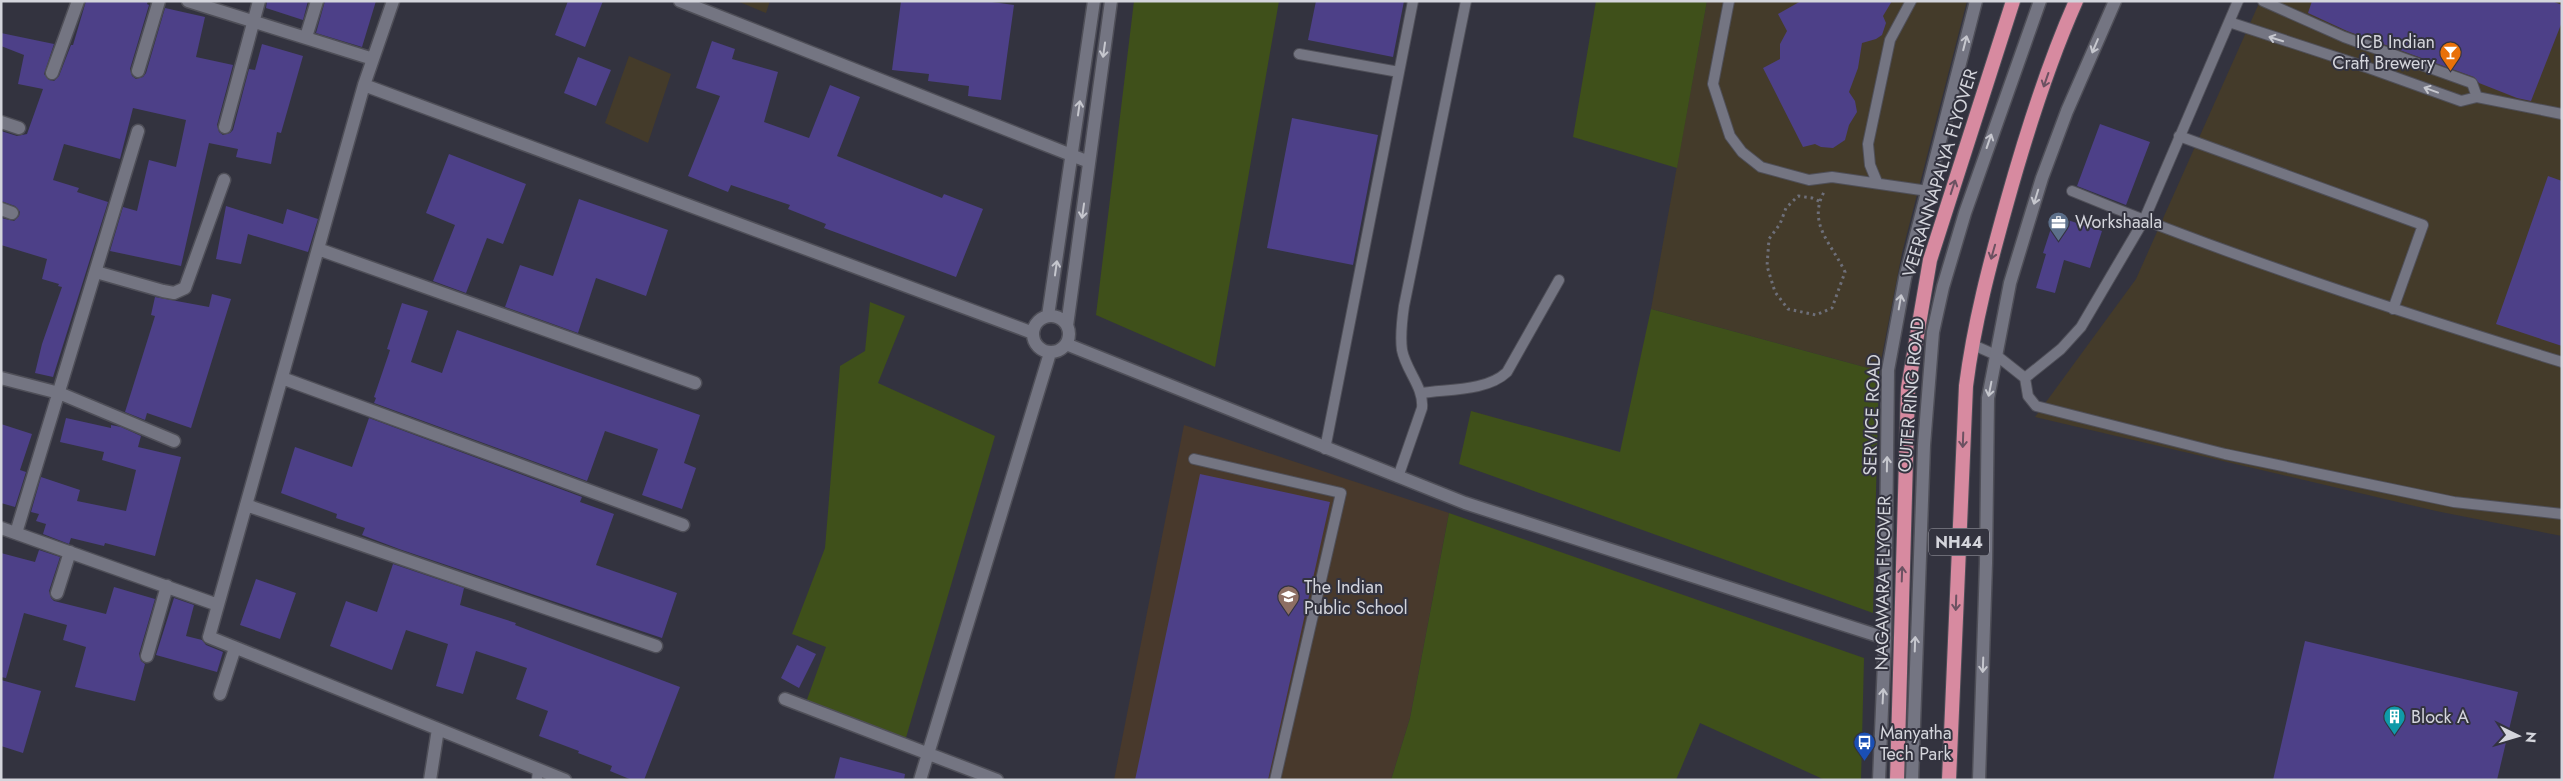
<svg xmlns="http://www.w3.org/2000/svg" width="2563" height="781" viewBox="0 0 2563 781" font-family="Jost,sans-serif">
	<rect width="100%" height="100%" fill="#33333f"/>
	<path fill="#443b2a" d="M737,1h33l-4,12z
		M1707,1h260l-65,252 -23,118 -228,-62z
		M2260,1h302v535l-126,-25 -401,-94 101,-138z
		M629,56l42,18 -23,69 -43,-20z"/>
	<path fill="#48392c" d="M1184,425l265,88 -39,205 -19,62h-277z"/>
	<path fill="#3f501a" d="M1134,1h145l-64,366 -119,-52z
		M1596,1h111l-30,167 -104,-31z
		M870,302l35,14 -27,67 117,53 -90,305 -100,-36 21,-58 -34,-13 33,-86 15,-182 25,-15z
		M1651,309l228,62 -6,242 -414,-149 12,-53 149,41z
		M1449,513l415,145 -3,122h-36l-125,-57 -24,57h-285l19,-62z"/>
	<path fill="#4d4088" d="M86,1h62l-1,3 2,1 -19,64 2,7 4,3 7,-2 3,-4 19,-65 40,9 -9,40 37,8 -16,60 2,7 4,3 7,-2 3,-3 16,-61 6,1 7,-26 41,12 -22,77 -4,-1 -6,32 -35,-7 2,-8 -29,-6 -28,123 -71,-15 13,-44 14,4 12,-51 27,7 10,-47 -53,-12 -13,51 -56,-15 -11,36 26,8 -2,4 31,10 -55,175 -18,-4 7,-29 20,-57 -4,-1 1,-2 -17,-5 5,-20 -46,-14v-27l13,3 5,-5 1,-4 -5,-6 -14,-5v-70l16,5 10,-2 16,-45 -25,-5 6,-29 -23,-9v-13l53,11 -10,30 5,6 5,1 5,-5 12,-31h2z
		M267,1h41l-5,19 -37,-12z
		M325,1h51l-14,46 -46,-14z
		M568,1h35l-18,46 -30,-12z
		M901,1h84l29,4 -13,95 -33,-4 1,-10 -41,-5 1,-7 -37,-4z
		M1316,1h88l-11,56 -85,-17z
		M1801,1h91l-9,15 3,7 -4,12 -6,4 -14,4 -4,25 -9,24 6,9 2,11 -8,13 -4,15 -12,8 -12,-1 -6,-3 -12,3 -40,-79 17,-9v-15l7,-13 -9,-17z
		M2312,1h240l10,4v17l-31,79 -14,-3 -38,-15 -5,-6 -127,-46 -39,-18z
		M712,41l23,8 -3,10 46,13 -14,50 45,16 21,-53 30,12 -23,59 105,42 2,-4 39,15 -27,68 -132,-49 2,-4 -38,-15 2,-4 -59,-20 -3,7 -40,-16 32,-80 -24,-8z
		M578,57l33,13 -15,36 -32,-13z
		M1292,118l86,17 -25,130 -86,-17z
		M2100,124l50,18 -24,63 -49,-19z
		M449,154l77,30 -23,60 -16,-6 -21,55 -33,-12 22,-56 -29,-12z
		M2548,176l14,5v165l-66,-22z
		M579,199l89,31 -22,66 -50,-18 -18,55 -73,-26 15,-42 33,11z
		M226,206l57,18 4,-15 31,10 -10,33 -60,-18 -7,30 -25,-5z
		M2055,216l47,15 -12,37 -26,-8 -9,33 -19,-5 10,-34 -3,-1z
		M212,294l19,5 -40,129 -44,-15 -2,7 -20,-8 30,-96 -4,-1 4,-18 54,10z
		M402,303l26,8 -17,51 31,11 15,-43 243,85 -16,48 12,5 -14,41 -40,-14 16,-46 -53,-18 -18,50 -213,-78 2,-5 -2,-1 16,-47 -3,-1z
		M66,418l45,10v-3l10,2 20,9 -3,11 43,10 -26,99 -50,-13 -1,3 -33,-8 -2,6 -26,-10 3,-10 -10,-3 3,-7 -8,-2 10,-35 39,13 -3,11 49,10 10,-41 -34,-10 2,-8 -44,-10z
		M369,418l213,79 -2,5 34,12 -18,51 81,28 -15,45 -263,-89 -37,-14 3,-7 -29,-10 1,-4 -56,-21 14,-46 57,20z
		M1,424l31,10 -12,36 6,2 -11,35 -14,-4z
		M1200,474l130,28 -62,278h-133z
		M39,550l21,7 -11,34 2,7 3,3 52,13 8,-27 41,12 -16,55 2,7 4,3 -10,37 -60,-14 11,-40 -23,-7 4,-15 -43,-12 -18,65 -5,-1v-124l34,9z
		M393,564l71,24 -4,17 56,18 -1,2 165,62 -36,93h-12l-22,-9 2,-5 -34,-13 1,-2 -40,-15 9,-25 -32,-12 11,-31 -51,-17 -13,43 -27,-8 12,-42 -42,-14 -14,40 -62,-24 16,-45 31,11z
		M256,579l40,14 -16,46 -40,-14z
		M174,598l20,7 -8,31 16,4 4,5 17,7 -6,20 -61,-17z
		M2305,641l213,51 -21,88h-224z
		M797,645l19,9 -17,34 -18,-10z
		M1,680l40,11 -18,62 -22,-7z
		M840,757l65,17 -1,6h-70z"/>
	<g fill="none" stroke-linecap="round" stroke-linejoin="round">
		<defs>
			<path id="service" d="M1729,1l-16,83 17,52 12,16 19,15 48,13 23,-3 96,14
				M2263,1l81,36 128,46 5,14
				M2229,22l140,46 92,33 16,-4 85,17
				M1299,54l100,18
				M2179,136l244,89 -30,84
				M1877,182l-7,-17 -2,-21 22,-104 21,-39
				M2072,191c160,66 325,120 490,171
				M1971,344l25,11 29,23 36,-29 20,-22 63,-107 94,-219
				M2025,378l3,18 8,10 189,48 229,48 108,12
				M1422,393c27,-4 65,-2 85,-21l52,-92
				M1325,449l88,-448
				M1194,459l147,34 -66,287
				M1398,477l24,-69c2,-21 -16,-37 -20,-58 -2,-14 0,-30 2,-44l62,-305
				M537,780l1,-11"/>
			<path id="minor" d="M188,1l185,58
				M393,1l-29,84 -155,552 356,143
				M680,1l409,161
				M306,37l11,-36
				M138,71l21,-70
				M52,73l26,-72
				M364,85l669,248
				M1,122l18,6
				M225,127l34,-126
				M1,209l11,4
				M318,249l377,134
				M96,272l67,19 11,2 11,-5 39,-108
				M1033 334a18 18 0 1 1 36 0a18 18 0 1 1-36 0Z
				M1048,316l46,-315
				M1067,326l44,-325
				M1066,344l399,159 420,135
				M1,378l58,15 115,48
				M282,378l401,147
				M246,505l410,141
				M1,528l217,77
				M16,533l122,-402
				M57,593l13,-41
				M147,656l20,-70
				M220,694l15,-46
				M785,699l212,81
				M430,780l8,-51
				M920,780l130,-427"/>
			<path id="tertiary" d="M1879,780l6,-142 3,-268 17,-92 71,-277
				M1912,780l12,-335 9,-113 10,-45 22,-74 75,-212
				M1979,780l7,-217 2,-165 22,-115 32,-105 25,-67 48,-110"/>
			<path id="trunk" d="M1897,780l11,-392 22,-128 83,-259
				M1949,780l17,-394c8,-63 24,-123 41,-184 19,-68 40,-136 69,-201"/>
		</defs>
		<use href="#service" stroke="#4f4f58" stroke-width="12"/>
		<use href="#minor" stroke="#4f4f58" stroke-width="15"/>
		<use href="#tertiary" stroke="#4f4f58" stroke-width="15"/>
		<use href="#trunk" stroke="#4f4f58" stroke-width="16"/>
		<path stroke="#6e6f79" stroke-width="3" stroke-dasharray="2.5 4" stroke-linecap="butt" d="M1819,201l-7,-3 -14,-2 -12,12 -6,16 -11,15 -2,27 8,26 13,17 28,6 16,-7 13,-36c-13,-28 -38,-48 -21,-80"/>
		<use href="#service" stroke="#747582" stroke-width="10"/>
		<use href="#minor" stroke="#747582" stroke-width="12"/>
		<use href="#tertiary" stroke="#747582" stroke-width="12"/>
		<use href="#trunk" stroke="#d78aa0" stroke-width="14"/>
	</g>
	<defs><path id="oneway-shaft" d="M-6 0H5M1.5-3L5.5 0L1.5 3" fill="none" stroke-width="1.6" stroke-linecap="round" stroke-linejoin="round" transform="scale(1.25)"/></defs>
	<g stroke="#c6c7ce">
		<use href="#oneway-shaft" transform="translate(2276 39) rotate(-163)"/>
		<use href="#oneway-shaft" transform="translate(1965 43) rotate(-76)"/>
		<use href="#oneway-shaft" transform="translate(2095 46) rotate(113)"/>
		<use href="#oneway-shaft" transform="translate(1104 50) rotate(98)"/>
		<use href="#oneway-shaft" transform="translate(2431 90) rotate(-160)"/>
		<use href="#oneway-shaft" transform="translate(1079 108) rotate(-82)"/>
		<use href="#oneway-shaft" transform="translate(1989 141) rotate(-71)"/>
		<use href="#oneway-shaft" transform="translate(2036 197) rotate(107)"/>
		<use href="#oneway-shaft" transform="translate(1083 211) rotate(98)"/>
		<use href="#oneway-shaft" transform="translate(1056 268) rotate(-82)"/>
		<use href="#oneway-shaft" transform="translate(1900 302) rotate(-80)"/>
		<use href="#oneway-shaft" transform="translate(1990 389) rotate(101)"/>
		<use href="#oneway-shaft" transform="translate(1887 464) rotate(-89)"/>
		<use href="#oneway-shaft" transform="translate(1915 644) rotate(-88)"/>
		<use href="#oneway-shaft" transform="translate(1983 665) rotate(92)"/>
		<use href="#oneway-shaft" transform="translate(1883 696) rotate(-87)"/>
	</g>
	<g stroke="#6c5161">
		<use href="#oneway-shaft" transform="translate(2046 80) rotate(109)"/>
		<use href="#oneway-shaft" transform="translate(1953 187) rotate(-72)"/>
		<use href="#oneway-shaft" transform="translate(1993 252) rotate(106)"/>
		<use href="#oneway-shaft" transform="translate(1963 440) rotate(92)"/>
		<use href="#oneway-shaft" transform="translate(1902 574) rotate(-88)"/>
		<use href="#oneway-shaft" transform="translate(1956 603) rotate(92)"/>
	</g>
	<defs>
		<symbol id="bar-pin" viewBox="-11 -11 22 30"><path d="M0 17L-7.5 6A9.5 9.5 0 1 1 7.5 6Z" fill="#e8710a" stroke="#33333f"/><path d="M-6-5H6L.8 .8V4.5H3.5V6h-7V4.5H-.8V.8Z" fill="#fff"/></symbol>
		<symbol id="office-pin" viewBox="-11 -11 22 30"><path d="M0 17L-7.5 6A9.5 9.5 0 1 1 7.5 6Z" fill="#5c6f8a" stroke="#33333f"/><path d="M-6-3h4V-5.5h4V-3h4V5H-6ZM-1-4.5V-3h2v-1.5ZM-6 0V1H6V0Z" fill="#fff"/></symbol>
		<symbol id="school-pin" viewBox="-11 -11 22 30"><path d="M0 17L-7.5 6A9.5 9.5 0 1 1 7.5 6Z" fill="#8d6e63" stroke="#33333f"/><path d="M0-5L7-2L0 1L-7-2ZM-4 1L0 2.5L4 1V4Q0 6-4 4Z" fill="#fff"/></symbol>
		<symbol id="building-pin" viewBox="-11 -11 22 30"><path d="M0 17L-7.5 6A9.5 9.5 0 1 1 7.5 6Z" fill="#0f9aa8" stroke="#33333f"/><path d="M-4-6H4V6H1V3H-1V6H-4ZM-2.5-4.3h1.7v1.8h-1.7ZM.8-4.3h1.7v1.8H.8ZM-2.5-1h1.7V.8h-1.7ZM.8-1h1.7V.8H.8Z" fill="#fff"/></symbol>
		<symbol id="bus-pin" viewBox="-11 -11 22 30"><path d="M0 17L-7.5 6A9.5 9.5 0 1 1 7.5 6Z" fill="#1a4fb4" stroke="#33333f"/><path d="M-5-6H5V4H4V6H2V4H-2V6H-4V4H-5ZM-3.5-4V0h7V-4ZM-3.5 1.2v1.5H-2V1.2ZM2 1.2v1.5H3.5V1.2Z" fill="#fff"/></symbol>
	</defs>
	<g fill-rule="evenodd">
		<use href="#bar-pin" x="2438" y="40" width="25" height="34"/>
		<use href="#office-pin" x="2046" y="210" width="25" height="34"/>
		<use href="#school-pin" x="1276" y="584" width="25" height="34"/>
		<use href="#building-pin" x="2382" y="704" width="25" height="34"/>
		<use href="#bus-pin" x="1852" y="730" width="25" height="34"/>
	</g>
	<g text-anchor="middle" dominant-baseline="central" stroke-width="4" stroke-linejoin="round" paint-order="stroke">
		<rect fill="#33333f" stroke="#a4a4ad" stroke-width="1" x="1929" y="528.5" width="60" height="27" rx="4"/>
		<g font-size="16" font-weight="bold" fill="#d4d5dc">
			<text x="1959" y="542">NH44</text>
		</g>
		<g font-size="18" fill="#d4d5dc" stroke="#33333f" text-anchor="start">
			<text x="2435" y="42" text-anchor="end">ICB Indian<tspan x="2435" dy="21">Craft Brewery</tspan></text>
			<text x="2075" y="222">Workshaala</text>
			<text x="1304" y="587">The Indian<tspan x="1304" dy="21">Public School</tspan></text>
			<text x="2411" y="717">Block A</text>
			<text x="1880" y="733">Manyatha<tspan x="1880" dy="21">Tech Park</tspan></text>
		</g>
		<g font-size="18" fill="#d4d5dc" stroke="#33333f">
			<text transform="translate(1940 173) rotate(-73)">VEERANNAPALYA FLYOVER</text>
			<text transform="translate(1911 395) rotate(-85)">OUTER RING ROAD</text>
			<text transform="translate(1872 415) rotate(-88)">SERVICE ROAD</text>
			<text transform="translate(1883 583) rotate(-89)">NAGAWARA FLYOVER</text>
		</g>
	</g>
	<rect width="2563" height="781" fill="none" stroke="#d4d5dc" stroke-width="5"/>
	<g transform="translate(2518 736) rotate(95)" stroke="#33333f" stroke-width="4" paint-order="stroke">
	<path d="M0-4L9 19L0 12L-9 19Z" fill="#d4d5dc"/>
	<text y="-8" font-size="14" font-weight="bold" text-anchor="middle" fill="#d4d5dc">N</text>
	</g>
</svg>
